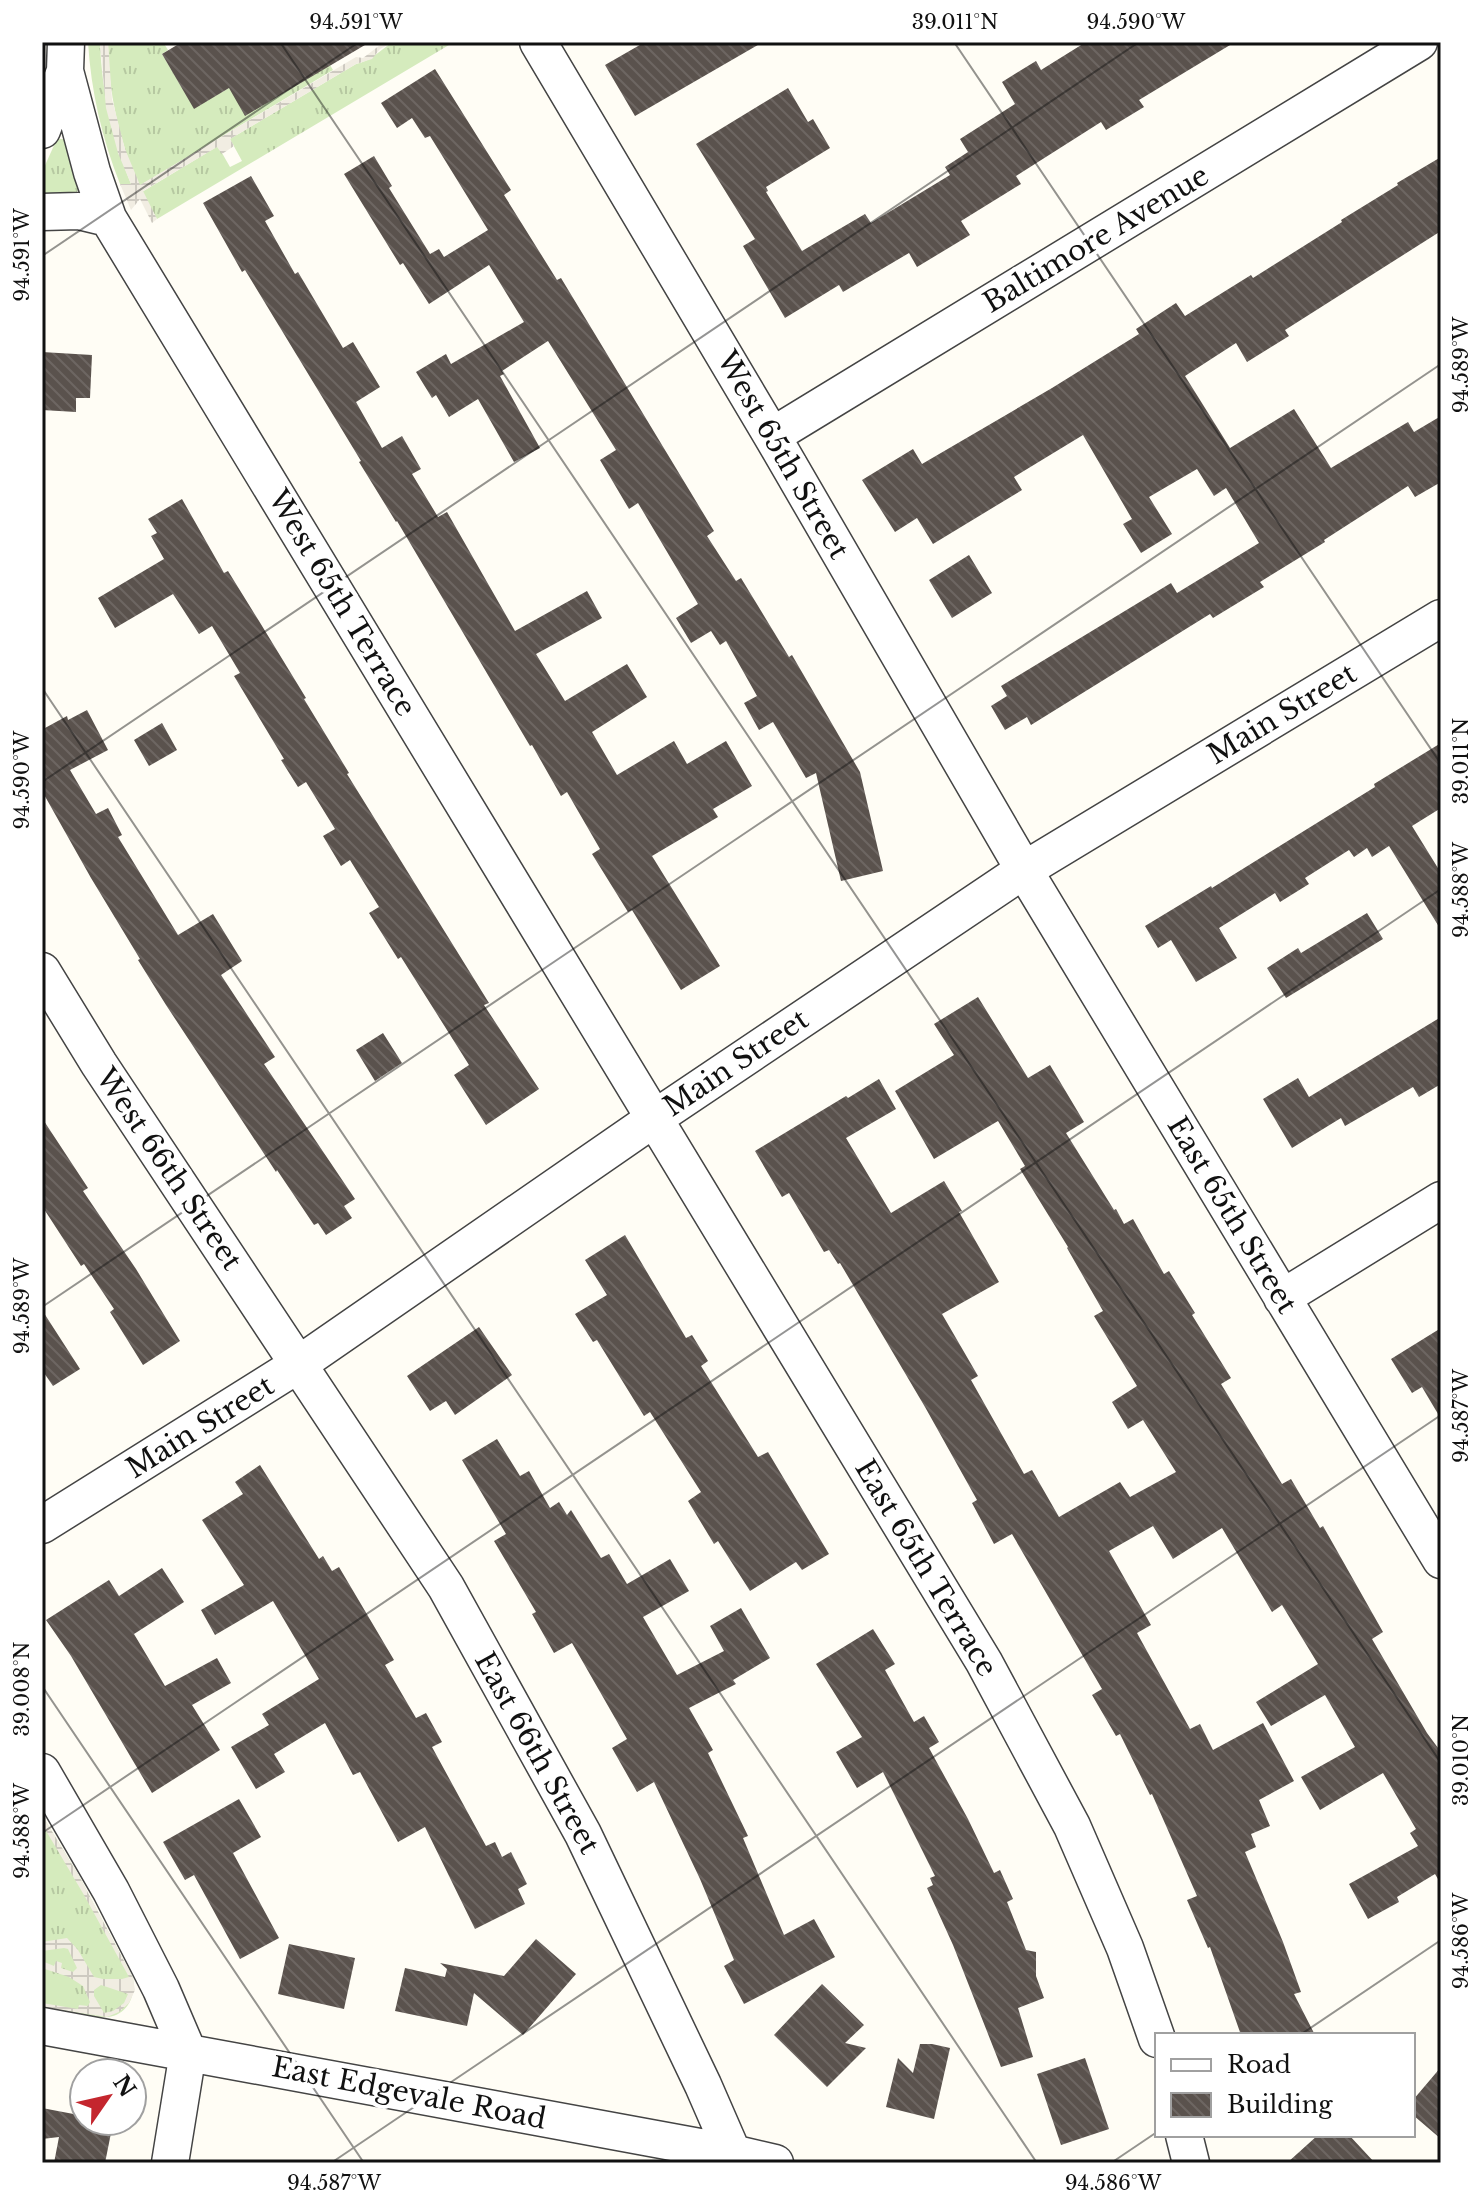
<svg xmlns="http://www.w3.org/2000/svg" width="1483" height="2205" viewBox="0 0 1483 2205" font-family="'Libre Baskerville',serif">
	<defs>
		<pattern id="grass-tufts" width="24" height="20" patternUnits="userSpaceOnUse" patternTransform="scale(2)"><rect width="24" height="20" fill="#d5ebbd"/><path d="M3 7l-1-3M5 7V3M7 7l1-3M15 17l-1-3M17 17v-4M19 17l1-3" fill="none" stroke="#b6c8a1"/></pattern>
		<pattern id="plaza-grid" width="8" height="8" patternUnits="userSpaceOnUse" patternTransform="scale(2)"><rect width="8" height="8" fill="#f1ede2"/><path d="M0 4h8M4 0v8" fill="none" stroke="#cecac1"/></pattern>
		<pattern id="building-back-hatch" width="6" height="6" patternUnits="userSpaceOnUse" patternTransform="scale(2)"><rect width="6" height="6" fill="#5a524d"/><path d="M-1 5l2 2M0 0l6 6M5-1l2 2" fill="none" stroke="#6d6662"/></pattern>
	</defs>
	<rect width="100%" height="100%" fill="#fffdf5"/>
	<path fill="url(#grass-tufts)" d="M88,42h12c2,52 12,94 31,142h-11c-18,-46 -29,-92 -32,-142z
		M108,42h55l5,8 -6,4 32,54 35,-20 101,-23 3,5 -194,116c-20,-46 -31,-94 -31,-144z
		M393,42h61l-297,177 -15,-27 76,-46 12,21 12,-6 -12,-22 126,-75c15,-3 24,-14 37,-22z
		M59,139h4l3,4 13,45 -2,4c-11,3 -23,0 -35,4v-24l14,-31z
		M42,1815l37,61 54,102c3,17 -5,37 -25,39 -13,2 -52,-8 -66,-10z"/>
	<path fill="url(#plaza-grid)" fill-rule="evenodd" d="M100,42h8l4,57 13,50 15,36 216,-128 7,1 21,-16h9l-13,7 -8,10 -16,5 -126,75 4,7 -12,8 -5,-7 -74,44 14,28 -5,4 -12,-24 -9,11 -11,-26h11l-13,-31 -12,-45z
		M42,1815l37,61 54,102 2,12 -6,13 -10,9 -12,5 -65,-10v-4l36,6 1,-4 9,1 2,-4 -7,-16 -14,-9 -27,-9v-7l12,5 2,-5 6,2 -1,5 12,4 4,-4 -9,-19 -4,-1 -22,3v-9l25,-4 11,12 16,27 9,2h19l7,-2 -45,-82 -42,-71zM101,1985l27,9 -4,9 -11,8 -9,2 -10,-17v-6z"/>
	<path fill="url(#building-back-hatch)" d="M182,42h188l-125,74 -16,-28 -35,21 -32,-55z
		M645,42h118l-128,74 -30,-51z
		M1086,42h149l-96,58 5,7 -38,23 -5,-8 -85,54 5,8 -60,37 9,14 -53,32 -8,-14 -66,39 -4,-7 -54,33 -42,-72 12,-7 -59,-95 92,-56 20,34 5,-3 17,29 -64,39 2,4 -2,1 36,59 63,-37 6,9 79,-48 -5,-8 23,-15 -8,-13 55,-35 -13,-22 34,-21 5,9z
		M435,69l76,121 -7,5 53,85 4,-2 153,253 -7,5 29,45 5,-3 48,79 3,-2 68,117 23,99 -42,10 -25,-108 -10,5 -33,-56 -14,8 -15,-27 13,-7 -31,-55 -6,4 -9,-14 -20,12 -15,-25 22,-14 -60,-101 -9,6 -29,-49 16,-10 -68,-109 -46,30 2,3 -4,2 40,72 -26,14 -36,-63 -29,18 -13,-22 -4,3 -16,-26 30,-18 5,10 73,-42 -35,-57 -60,39 -26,-41 -3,2 -56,-91 30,-18 18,30 -3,2 41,66 9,-5 5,8 44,-27 -58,-94 -5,2 -13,-20 -15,10 -16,-25z
		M1441,157v74l-156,99 4,6 -42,26 -11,-19 -51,33 45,72 64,-39 37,59 77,-46 6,10 27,-16v66l-26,15 -7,-11 -84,54 1,2 -65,40 4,5 -51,31 -3,-4 -179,111 -4,-8 -22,13 -14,-24 16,-10 -6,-10 170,-103 6,10 82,-50 -33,-55 -12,8 -17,-27 -48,28 23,37 -31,19 -18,-29 9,-5 -49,-84 -69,42 8,13 -89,54 -16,-26 -22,14 -33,-52 51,-31 9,15 130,-76 87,-54 -3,-5 40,-26 9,13 66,-41 2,3 89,-56 -1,-2 57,-35 -1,-2z
		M251,176l23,40 -9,5 30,53 3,-2 45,76 10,-6 27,45 -24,15 26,46 20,-12 19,33 -9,5 26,43 9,-5 68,119 72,-40 15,27 -66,36 29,47 62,-37 20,33 -55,35 25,43 57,-34 13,23 39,-23 26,45 -39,23 5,8 -66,39 68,110 -39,24 -49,-80 -4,2 -36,-58 8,-5 -33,-57 -6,4 -29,-51 -2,1 -133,-225 -1,1 -37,-60 2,-1 -116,-191 -3,2 -39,-69z
		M42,352l50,3 -2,43h-14v14l-34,-2z
		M182,499l42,74 4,-2 31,50 47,77 -2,1 45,74 -2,1 142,229 -5,2 55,84 -53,36 -32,-50 15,-10 -68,-108 -3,2 -29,-46 10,-6 -29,-47 -9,6 -18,-30 12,-7 -29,-47 -8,5 -17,-27 3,-1 -50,-83 6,-3 -28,-47 -13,8 -26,-40 -58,34 -17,-30 66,-39 -13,-23 6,-3 -9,-14z
		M969,555l23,38 -40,25 -23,-38z
		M87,710l21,40 -38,20 26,44 12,-6 14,27 -4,2 60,98 35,-21 29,47 -21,14 54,82 -11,7 91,135 -11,7 8,12 -26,17 -8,-12 -4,2 -37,-55 -1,2 -110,-167 -28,-45 2,-1 -49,-81 -49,-87v-69l3,6 22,-12 1,4z
		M162,723l15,27 -28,16 -15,-26z
		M1441,743v65l-29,18 29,47v57l-52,-84 -17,11 -5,-9 -13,9 -5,-7 -44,28 4,6 -29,18 -5,-9 -56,35 18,30 -41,24 -25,-42 -13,8 -13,-22 66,-40 1,2 163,-101 -1,-3z
		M1367,913l16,26 -97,59 -19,-30 31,-20 3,5z
		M978,997l50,81 22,-13 34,57 -18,11 48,77 2,-1 8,15 9,-5 31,55 5,-3 26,42 -3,2 39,63 -10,6 61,100 9,-5 29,49 3,-2 60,106 -11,7 55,94 14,19v132l-6,-10 -38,23 2,5 -31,17 -19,-35 69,-38 -8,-13 6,-4 -33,-56 -63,37 -19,-33 54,-30 -30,-52 -54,31 -15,-24 62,-38 -36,-59 -10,7 -50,-84 -49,31 -20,-33 -44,25 42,74 -14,8 53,96 10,-5 13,26 50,-27 31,58 -35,19 11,26 -19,8 5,13 -11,5 38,90 18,50 -7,2 21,41h-74l-31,-88 -2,1 -21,-48 10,-4 -45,-102 -2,1 -30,-61 -4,2 -24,-41 10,-6 -90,-155 -18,10 -22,-41 5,-3 -52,-93 -85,-144 -2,1 -9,-14 -5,2 -35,-59 -7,4 -27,-46 91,-55 2,2 31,-19 17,30 -50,29 45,75 53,-32 18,30 -3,1 40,70 -57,32 36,62 -7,4 53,94 8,-4 27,47 61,-35 10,15 46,-25 -33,-52 -15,9 -16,-27 25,-16 -43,-70 9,-5 -36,-63 1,-1 -48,-78 5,-3 -27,-45 -64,38 -39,-68 59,-36 -20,-31z
		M1441,1017v67l-22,13 -6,-10 -68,39 -4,-8 -49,30 -29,-49 35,-21 11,19z
		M383,1033l19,30 -27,18 -19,-31z
		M42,1118l46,70 -5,3 53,78 44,72 -37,24 -33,-53 4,-3 -30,-45 -3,2 -39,-60z
		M625,1235l61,103 6,-3 16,26 -7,5 57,91 10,-5 61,102 -27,16 -6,-8 -46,29 -32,-50 -4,3 -26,-43 13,-9 -51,-80 -6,4 -47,-76 -4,2 -18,-28 32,-19 -22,-35z
		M42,1310l38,59 -27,17 -11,-16z
		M479,1327l33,48 -57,40 -9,-14 -16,10 -23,-35z
		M1441,1328v91l-19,-32 -10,6 -21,-34z
		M497,1439l23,37 9,-5 21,37 9,-6 8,13 4,-5 30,48 8,-4 18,30 43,-25 19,32 -46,26 34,58 47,-24 -14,-25 31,-18 29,50 -37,22 3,4 -47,24 24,42 -5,3 40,83 -5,2 41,97 30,-16 21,38 -91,47 -20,-38 10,-6 -34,-81 -46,-97 -17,10 -25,-44 15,-9 -55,-96 -18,10 -22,-39 4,-2 -42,-71 12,-7 -44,-74z
		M260,1465l59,94 4,-3 9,15 7,-4 55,93 -9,5 31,53 10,-5 16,29 -10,5 54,99 9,-4 7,15 9,-5 16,32 -9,5 7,15 -50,25 -50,-102 -27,15 -38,-70 -7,3 -28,-52 -51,31 11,18 -29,17 -25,-42 38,-22 -7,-11 57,-35 -46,-78 -58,34 -14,-25 43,-25 -42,-65 41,-26 -8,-12z
		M162,1568l22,34 -50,32 31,52 52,-28 14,25 -39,22 28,45 -68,43 -81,-137 -25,-36 63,-40 10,16z
		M873,1629l22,35 -10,6 29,52 10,-6 15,26 -10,6 39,71 26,54 6,-3 13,29 -6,3 19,48 10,2v24l8,22 -26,10 15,49 -32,10 -48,-122 -26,-57 6,-3 -3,-7 5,-2 -52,-104 -26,16 -21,-36 26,-15 -46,-73z
		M239,1799l22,38 -28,16 46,85 -39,21 -46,-84 -9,5 -22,-38z
		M536,1939l40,35 -53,61 -49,-42 -7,33 -72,-15 10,-43 40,9 2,-8 -7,-6 64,13z
		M289,1944l66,14 -11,51 -66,-15z
		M822,1984l42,41 -19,18 21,5 -39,39 -53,-52z
		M920,2044h12l18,4 -16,71 -48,-12 12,-49 15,15z
		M1085,2058l24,71 -48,16 -24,-71z
		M1441,2067v72l-28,-24v-15z
		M42,2108l42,8v5h30l9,2v9l-12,1 -6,30h-51l5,-26 -17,2z
		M1318,2135h31l26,28h-88z"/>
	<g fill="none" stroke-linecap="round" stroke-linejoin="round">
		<defs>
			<path id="minor" d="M538,42l234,394 252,434 417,690
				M65,71l27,101 16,46 876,1444 88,164 53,122 32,91
				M42,130l23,-59 1,-29
				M42,212l37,-1 29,7
				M772,436l647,-394
				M42,971l57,93 347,523 137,247 120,251 34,78
				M1282,1298l159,-98
				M42,1525l257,-161 356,-246 369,-248 417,-252
				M42,1772l69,119 50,98 27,63 -18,111
				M42,2026l690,127 43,10
				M1184,2135l7,28"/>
		</defs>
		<use href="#minor" stroke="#444" stroke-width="39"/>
		<use href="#minor" stroke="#fff" stroke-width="36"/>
	</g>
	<path fill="none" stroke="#111" stroke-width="2" stroke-opacity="0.45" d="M280,42l1161,1721M954,42l487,722M42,256l317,-214M42,688l995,1475M42,782l1097,-740M42,1307l1399,-943M42,1686l322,477M42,1833l1399,-944M1300,2035l141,-95M331,2163l1110,-748M1111,2163l46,-31"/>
	<g text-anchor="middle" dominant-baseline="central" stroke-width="8" stroke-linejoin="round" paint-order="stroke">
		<g font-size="28" fill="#111" stroke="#fff">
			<text transform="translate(1096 239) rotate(-31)">Baltimore Avenue</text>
			<text transform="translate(783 455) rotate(60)">West 65th Street</text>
			<text transform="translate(342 603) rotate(59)">West 65th Terrace</text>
			<text transform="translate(1282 714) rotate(-31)">Main Street</text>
			<text transform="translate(736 1063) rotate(-34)">Main Street</text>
			<text transform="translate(169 1169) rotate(56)">West 66th Street</text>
			<text transform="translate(1232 1215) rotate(59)">East 65th Street</text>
			<text transform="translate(200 1427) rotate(-32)">Main Street</text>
			<text transform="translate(926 1568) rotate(59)">East 65th Terrace</text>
			<text transform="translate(537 1753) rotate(61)">East 66th Street</text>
			<text transform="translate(409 2093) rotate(11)">East Edgevale Road</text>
		</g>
	</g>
	<rect width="1483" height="2205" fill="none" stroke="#ffffff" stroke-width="88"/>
	<rect x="1155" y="2033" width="260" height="104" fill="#ffffff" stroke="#a0a0a0" stroke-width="2"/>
	<rect x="1171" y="2059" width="40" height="12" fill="#ffffff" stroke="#a0a0a0" stroke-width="2"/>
	<text x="1227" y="2073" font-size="24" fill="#111111">Road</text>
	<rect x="1171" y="2093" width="40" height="24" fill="url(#building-back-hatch)" stroke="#a0a0a0" stroke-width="2"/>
	<text x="1227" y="2113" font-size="24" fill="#111111">Building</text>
	<g transform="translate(108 2097) rotate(56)"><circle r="38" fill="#ffffff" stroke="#a0a0a0" stroke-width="2"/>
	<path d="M0-6L14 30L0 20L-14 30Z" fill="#c4262e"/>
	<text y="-12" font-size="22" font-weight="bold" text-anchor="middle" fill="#111111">N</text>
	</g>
	<rect x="44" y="44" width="1395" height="2117" fill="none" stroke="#111" stroke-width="3"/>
	<g font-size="20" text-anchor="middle" fill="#111">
		<text x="356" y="29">94.591°W</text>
		<text x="955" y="29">39.011°N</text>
		<text x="1136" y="29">94.590°W</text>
		<text transform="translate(22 255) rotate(-90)" y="7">94.591°W</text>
		<text transform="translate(1461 365) rotate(-90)" y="7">94.589°W</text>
		<text transform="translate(1461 761) rotate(-90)" y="7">39.011°N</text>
		<text transform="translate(22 780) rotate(-90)" y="7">94.590°W</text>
		<text transform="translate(1461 890) rotate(-90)" y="7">94.588°W</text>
		<text transform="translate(22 1306) rotate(-90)" y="7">94.589°W</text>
		<text transform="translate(1461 1416) rotate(-90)" y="7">94.587°W</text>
		<text transform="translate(22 1689) rotate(-90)" y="7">39.008°N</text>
		<text transform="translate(1461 1760) rotate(-90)" y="7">39.010°N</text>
		<text transform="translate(22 1831) rotate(-90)" y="7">94.588°W</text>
		<text transform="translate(1461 1941) rotate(-90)" y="7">94.586°W</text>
		<text x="334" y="2190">94.587°W</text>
		<text x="1113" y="2190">94.586°W</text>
	</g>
</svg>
